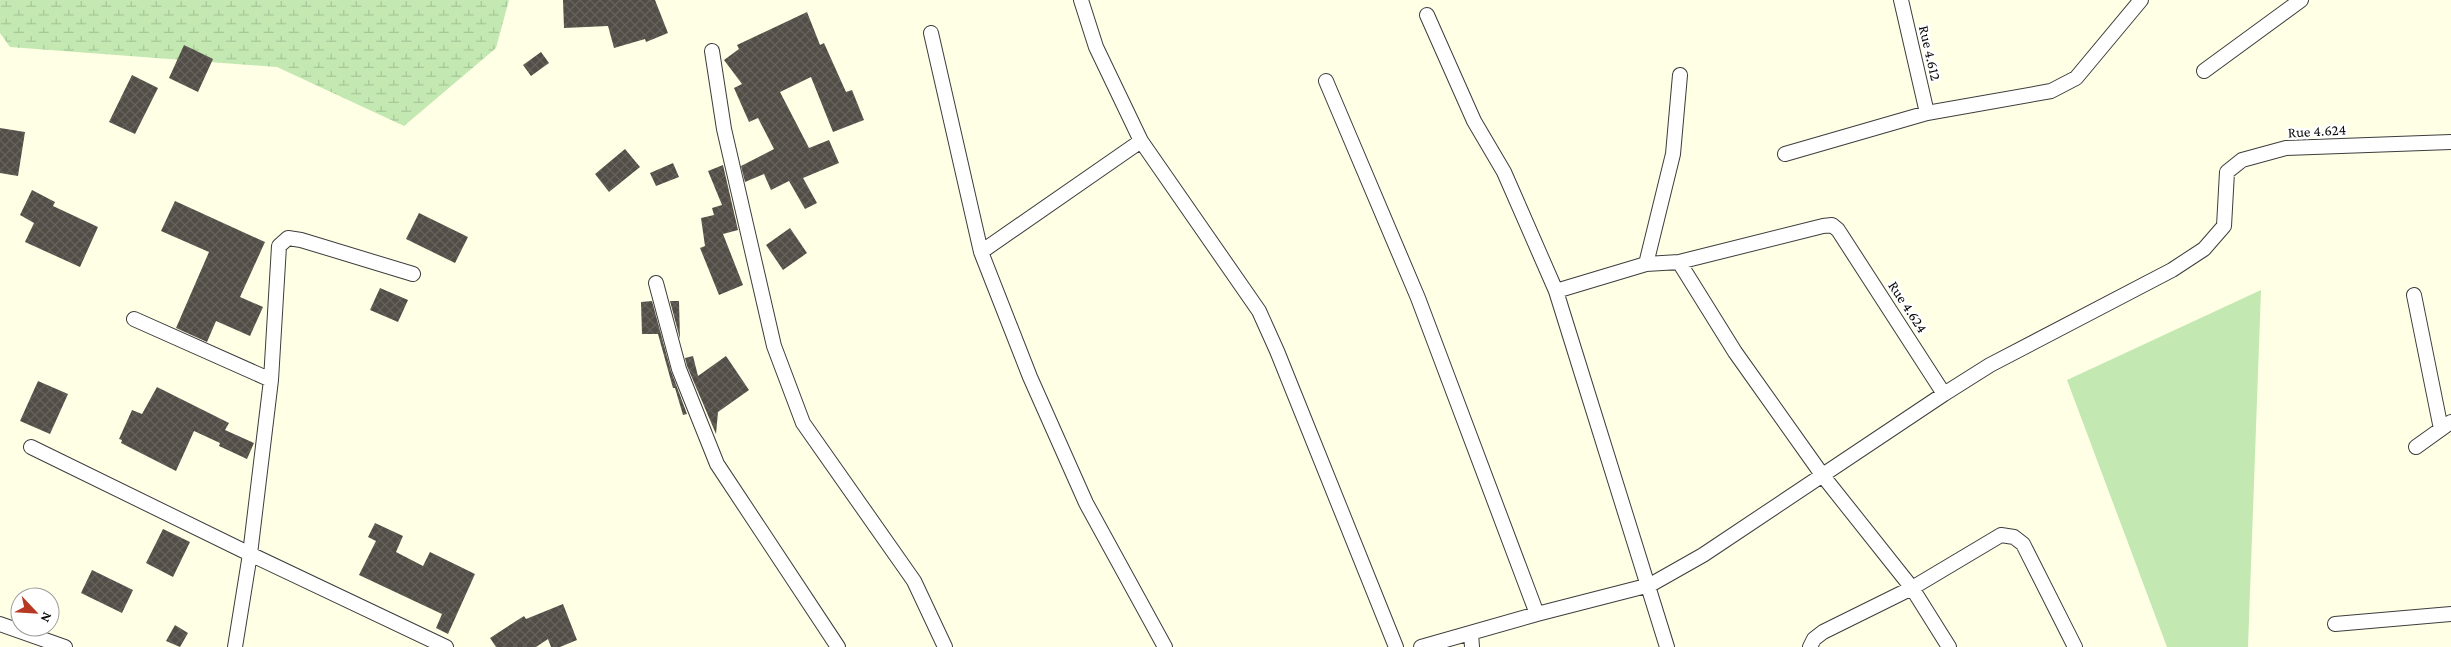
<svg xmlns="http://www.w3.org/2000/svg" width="2451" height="647" viewBox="0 0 2451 647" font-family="'Crimson Pro',serif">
	<defs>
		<pattern id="wetland-marsh" width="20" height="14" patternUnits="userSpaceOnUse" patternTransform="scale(1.25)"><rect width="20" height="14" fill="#c3e8b1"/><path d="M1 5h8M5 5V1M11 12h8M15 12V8" fill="none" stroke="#a6c697"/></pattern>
		<pattern id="building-cross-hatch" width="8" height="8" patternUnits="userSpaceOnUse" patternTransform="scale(1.25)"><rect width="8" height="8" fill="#524d46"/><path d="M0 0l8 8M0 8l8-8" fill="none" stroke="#66625c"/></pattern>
	</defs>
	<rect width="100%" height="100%" fill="#ffffe6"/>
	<path fill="#c3e8b1" d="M2261,290l-13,357h-81l-100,-267z"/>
	<path fill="url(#wetland-marsh)" d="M0,0h509l-13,48 -92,78 -127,-59 -267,-20 -10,-14z"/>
	<path fill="url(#building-cross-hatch)" d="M563,0h92l13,33 -22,9 -1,-3 -31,9 -6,-22 -44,2z
		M807,12l13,33 4,-2 22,49 6,-2 12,30 -31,12 -22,-55 -31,15 29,56 20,-8 10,23 -36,15 14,25 -12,6 -16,-28 -18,9 -7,-16 -19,8 -4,-16 33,-17 -16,-31 -9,4 -15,-34 8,-4 -18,-24 15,-11 -2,-4z
		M184,45l29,14 -15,33 -29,-14z
		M541,52l8,11 -18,13 -8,-11z
		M132,75l26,13 -23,46 -26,-12z
		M0,128l25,4 -7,44 -18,-3z
		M625,149l15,18 -31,25 -14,-18z
		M673,163l6,14 -23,9 -6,-13z
		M723,165l15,65 -15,4 20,51 -24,10 -19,-47 5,-2 -4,-28 13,-3 -2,-7 10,-3 -14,-34z
		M32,190l23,12 -2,4 45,21 -18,40 -55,-25 9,-19 -14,-8z
		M175,201l90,41 -25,55 23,10 -13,29 -34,-15 -9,21 -31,-14 33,-76 -48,-21z
		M419,213l49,24 -13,26 -49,-24z
		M790,228l17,25 -24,17 -17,-25z
		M380,288l28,12 -10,22 -28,-12z
		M652,301l19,70 16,43 -4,1 -8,-27h-2l-15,-54h-16l-1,-32z
		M670,301h9l1,38z
		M693,356l5,20 28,-20 23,34 -31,22 -2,22 -29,-68 -2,-8z
		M38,381l30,13 -18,40 -30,-13z
		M157,387l72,36 -4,7 29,13 -7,16 -28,-13 1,-3 -26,-12 -18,40 -55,-28 1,-3 -3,-1 13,-29 10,4z
		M375,523l28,13 -7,16 27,14 7,-14 45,22 -27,60 -12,-6 6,-14 -83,-39 17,-34 -8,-4z
		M163,529l27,13 -17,35 -27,-14z
		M92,570l41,20 -11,23 -41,-20z
		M563,604l14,36 -17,7h-9l-3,-8 -12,8h-40l-6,-9 34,-22 2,3z
		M175,625l13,8 -8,14 -14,-6z"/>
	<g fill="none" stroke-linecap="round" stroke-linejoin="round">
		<defs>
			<path id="minor" d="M1081,0l15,47 45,94 118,170 18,40 119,296
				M1901,0l26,113
				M1427,15l47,106 30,51 52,119
				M931,33l50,219 49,125 56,126 79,144
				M712,51l12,78 50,217 29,77 111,158 31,66
				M2204,71l97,-71
				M1326,81l92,217 119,316
				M1785,154l142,-41 124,-22 25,-13 65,-78
				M981,252l160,-111
				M1679,262l56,90 88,124 89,112 37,59
				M1646,264l27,-110 7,-79
				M656,283l23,86 38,95 121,183
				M2414,295l27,134
				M134,319l137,61
				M31,447l219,107 196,93
				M2416,447l35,-25
				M0,624l65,23
				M2335,624l116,-10
				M1471,633l1,14
				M235,647l15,-93 21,-174 8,-134 9,-8 13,2 112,34
				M1421,647l116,-33 113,-29 53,-30 241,-161
				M1667,647l-111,-356 90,-27 33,-2 144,-36 9,-1 6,5 106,164 46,-29 182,-95 32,-21 20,-23 3,-54 15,-12 44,-12 165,-6
				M1810,647l4,-8 9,-7 89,-44 89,-53 13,2 9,7 52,103"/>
		</defs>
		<use href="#minor" stroke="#3d3d3d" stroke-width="16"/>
		<use href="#minor" stroke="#fff" stroke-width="14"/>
	</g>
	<g text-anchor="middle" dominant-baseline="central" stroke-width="5" stroke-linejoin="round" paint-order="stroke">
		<g font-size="15" fill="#0a0a0a" stroke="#fff">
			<text transform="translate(1930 53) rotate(77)">Rue 4.612</text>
			<text transform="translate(2317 131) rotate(-3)">Rue 4.624</text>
			<text transform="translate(1908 307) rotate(57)">Rue 4.624</text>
		</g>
	</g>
	<g transform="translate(35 612) rotate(115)"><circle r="24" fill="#ffffff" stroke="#9d9d9d"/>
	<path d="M0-4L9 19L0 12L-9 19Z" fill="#b83923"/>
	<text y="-8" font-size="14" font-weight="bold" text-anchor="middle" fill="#0a0a0a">N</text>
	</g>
</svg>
